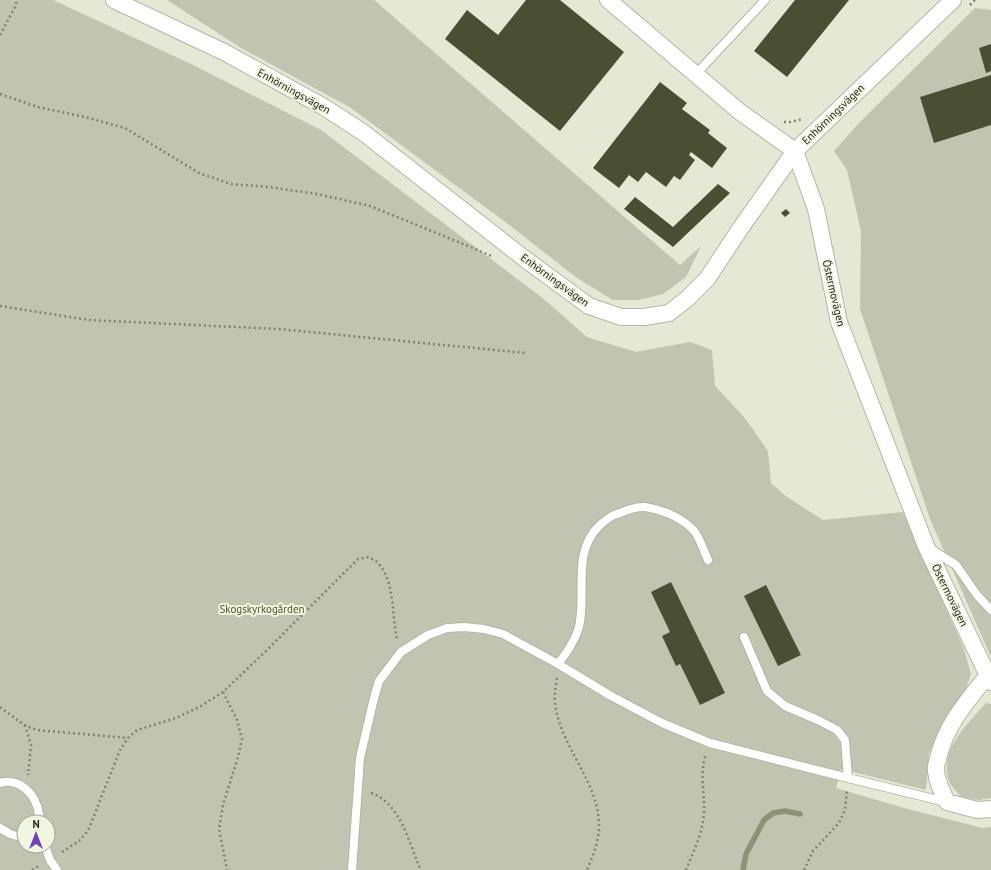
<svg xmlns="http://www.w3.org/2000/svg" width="991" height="870" viewBox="0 0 991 870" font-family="'PT Sans',sans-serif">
	<rect width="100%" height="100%" fill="#e4e8d5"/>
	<path fill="#c0c4b0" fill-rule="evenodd" d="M0,0h53l138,64 130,66 224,170 42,37 49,15 54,-10 22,8 3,36 29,31 24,34 3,32 16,14 36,23 80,-8 61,137 7,25 -5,15 -29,47 -8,18 -3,36 -85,-21 -5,19 68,20 79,20 8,-1v43h-991zM24,822h24v24h-24z
		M167,0h207l306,265 21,-19 -15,31 -23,17 -24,6h-26l-36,-22 -69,-54 -157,-116 -110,-60z
		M975,8l16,2v647l-61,-138 -70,-210 1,-78 -14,-61 -13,-19 24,-27z
		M986,703l5,1v94l-13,2 -17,-3c-4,-5 -11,-12 -13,-18 -8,-31 20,-55 38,-76z"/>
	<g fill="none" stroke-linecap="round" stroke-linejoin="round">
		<path stroke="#8d9275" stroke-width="5.5" d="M743,870l3,-16 18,-34 9,-7 12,-2 15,3"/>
	</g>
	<path fill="#4a4f33" d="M526,0h34l64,52 -64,79 -115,-92 22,-29 31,25z
		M795,0h54l-62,77 -33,-26z
		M991,44v27l-5,2 -7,-25z
		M991,75v50l-57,18 -14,-46z
		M660,82l27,21 -5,6 28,21 -2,3 19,15 -15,20 -21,-16 -2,3 6,5 -15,20 -6,-4 -8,11 -20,-15 -8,10 -9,-7 -10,13 -26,-20z
		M718,184l12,9 -57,54 -49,-38 11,-12 38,30z
		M786,209l4,4 -5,4 -4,-4z
		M671,582l54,111 -25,12 -20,-41 -4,2 -14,-30 8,-4 -19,-40z
		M766,585l35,70 -23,11 -34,-70z"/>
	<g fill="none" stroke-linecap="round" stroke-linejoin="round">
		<defs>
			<path id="service" d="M696,74l69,-74
				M929,548l27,17 21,30 14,15
				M744,637l23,54 18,15 33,14 19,10 8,10 3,38
				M558,664c9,-12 17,-23 21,-37 8,-34 -8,-75 21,-102 6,-5 10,-9 17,-11 10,-4 22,-9 33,-6 16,3 34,11 45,24 5,7 9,19 13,28
				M0,783c16,-5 32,7 37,23 2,5 2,11 3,16
				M0,828l10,6 14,4
				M45,846l5,14 7,10
				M352,870l8,-112 14,-60 5,-17 22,-29 27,-17 19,-7 17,-1 20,2 19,5 55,30 53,32 51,27 48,20 138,35 98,24"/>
			<path id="minor" d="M114,0l112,53 98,54 40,26 161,126 64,47 32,11h23l25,-4 19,-15 19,-19 33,-50 55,-78 158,-151
				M608,0l132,112 55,39 21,58 23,113 87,224 65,136
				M988,675c-20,25 -43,51 -50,84 -1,3 -3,8 -2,12 1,12 6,21 11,31l30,8 14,-1"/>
		</defs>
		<use href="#service" stroke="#b2b6a3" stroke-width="10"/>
		<use href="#minor" stroke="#b2b6a3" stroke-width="18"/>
		<path stroke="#7f8275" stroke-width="2.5" stroke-dasharray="2 3" stroke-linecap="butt" d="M970,5l5,-5
			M0,35l15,-28 2,-7
			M0,94l38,13 47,10 40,11 74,45 32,11 38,3 48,7 53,12 103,42 18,8
			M784,122h7l12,-3
			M0,306l89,14 190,9 247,24
			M557,678c-1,8 -3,17 -2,25 5,44 44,78 44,123 0,15 -6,30 -12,44
			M223,692l14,28 5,19 -4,18 -15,48 -4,24 8,41
			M0,707l24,18 13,5 91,8
			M25,725l6,20 -3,30
			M371,793c29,10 37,47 48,73l2,4
			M62,852l17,-11 9,-10 32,-81 8,-12 9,-8 39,-12 25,-12 22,-14 47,-45 88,-88 10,-2c3,2 8,3 10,6 18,21 13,51 19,75
			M32,870l7,-4
			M686,870c7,-18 17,-37 18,-57 1,-20 -5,-39 2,-59
			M804,870l9,-19 26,-28 6,-13 2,-20"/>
		<use href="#service" stroke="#fff" stroke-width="8"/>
		<use href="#minor" stroke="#fff" stroke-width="16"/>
	</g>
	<g text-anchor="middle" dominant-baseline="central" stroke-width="4" stroke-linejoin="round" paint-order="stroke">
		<g font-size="11" fill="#25261f" stroke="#f1f6e2">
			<text transform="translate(294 91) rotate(29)">Enhörningsvägen</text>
			<text transform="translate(833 114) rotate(-44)">Enhörningsvägen</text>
			<text transform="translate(555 280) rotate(36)">Enhörningsvägen</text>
			<text transform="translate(834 293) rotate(77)">Östermovägen</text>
			<text transform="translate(950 595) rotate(64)">Östermovägen</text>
		</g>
		<g font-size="11" fill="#505725" stroke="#f1f6e2">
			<text x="262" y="609">Skogskyrkogården</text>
		</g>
	</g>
	<g transform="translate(36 834)"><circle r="19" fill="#f1f6e2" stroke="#9fa394"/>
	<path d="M0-3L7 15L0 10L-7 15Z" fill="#6e41b9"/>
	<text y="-6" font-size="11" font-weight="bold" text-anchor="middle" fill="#25261f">N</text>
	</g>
</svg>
